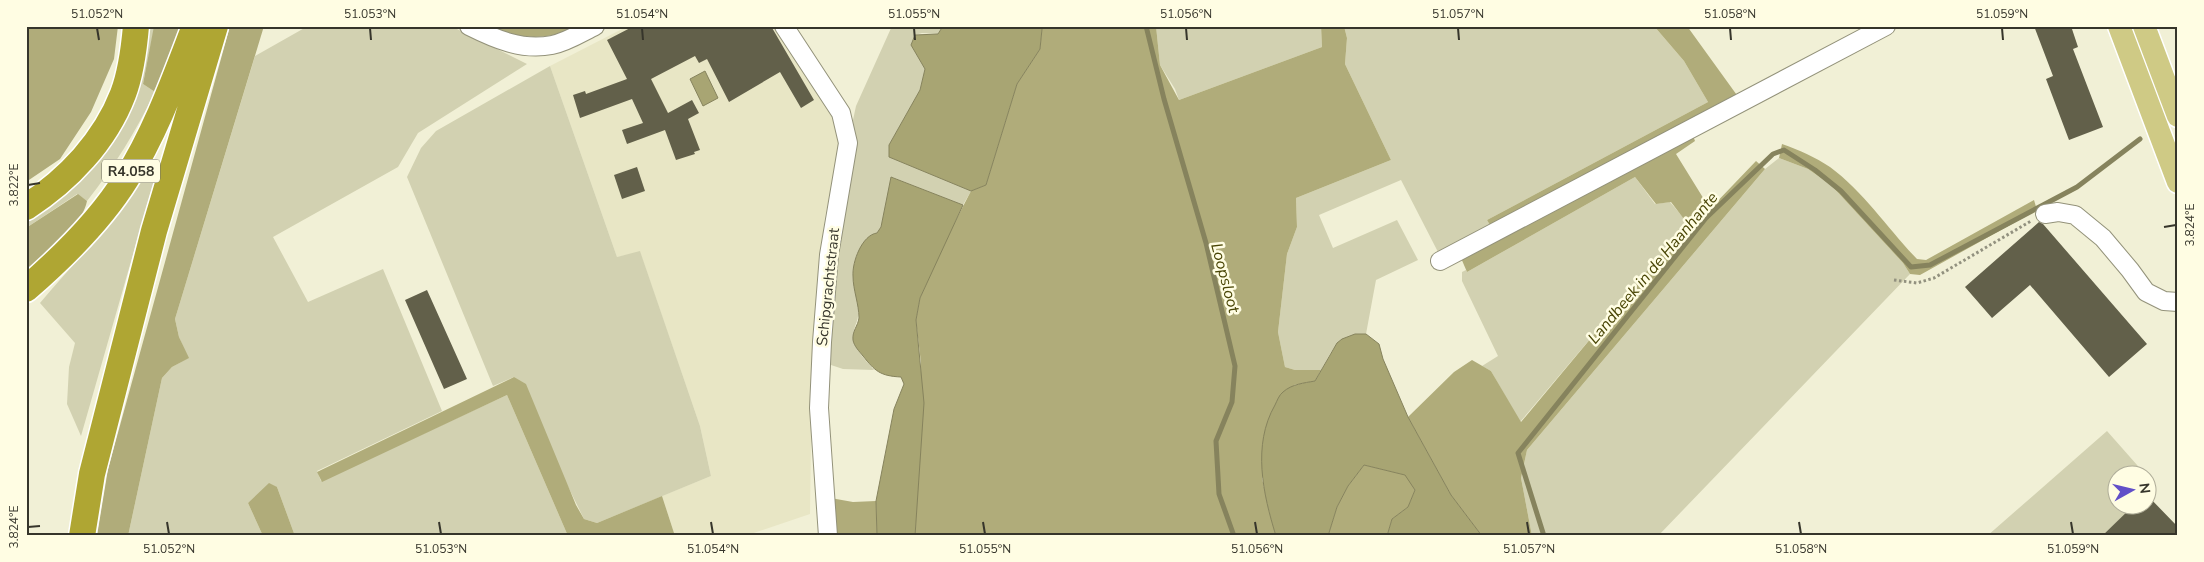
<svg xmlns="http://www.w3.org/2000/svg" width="2204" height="562" viewBox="0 0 2204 562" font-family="'Nunito Sans',sans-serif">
	<rect width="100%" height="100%" fill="#f1f0d6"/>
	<path fill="#e8e6c5" d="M628,26h147l33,49 18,29 12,24 2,12 -3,24 -12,52 -7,57 -6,92 -2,149 -65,22h-70l-13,-40 49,-20 -11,-50 -60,-174 -23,5 -67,-191z"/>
	<path fill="#d2d1b1" d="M145,26h9v4l-11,54 12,8c-20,41 -40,73 -68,109l-10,-7 -51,34v-10l40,-28z
		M308,26h143l76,38 -109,69 -20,34 -125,70 35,65 75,-33 59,142 -125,60 4,10 186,-86 61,141h-273l-18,-49 -29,16 15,33h-135l34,-158 10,-11 16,-9 -9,-21 -4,-18 80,-263z
		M510,26h47c-16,5 -31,3 -47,0z
		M892,26h51l-5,8 -16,-1 -7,2 -4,10 14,24 -5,21 -31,55v12l82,34 -8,14 -71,-28 -11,50 -4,6 -19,77c1,9 -2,12 -4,20 -4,16 11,29 20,40l-31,-1 -12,-4 -2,-17 2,-50 23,-159 -1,-19 3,-14z
		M1156,26h165l1,21 -143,53 -4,-11 -15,-24z
		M1344,26h310l30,35 24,41 -221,118 5,8 -50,26 -4,-2 -37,-72 -82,35 14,33 64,-28 21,40 -42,20 -10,54c-29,0 -32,14 -45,36h-26l-10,-3 -7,-35 9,-78 10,-27 -1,-29 95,-38 -46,-96 2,-26z
		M550,66l67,191 23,-6 60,175 11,50 -114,47 -13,-4 -70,-142 -21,9 -86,-209 14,-29 15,-17z
		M1779,158l29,11 23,16 72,78 7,11 -252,262h-126l-11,-58 6,-28 238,-281z
		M153,163l5,4 -77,269 -14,-32 2,-37 6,-24 -35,-40c39,-46 81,-88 113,-140z
		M1635,177l20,27 15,-2 18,21 -168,199 -29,-51 -9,-5 16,-10 -36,-75v-9l4,-2 1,2z
		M2107,431l38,43h-29v30l19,1 -33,31h-115z"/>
	<path fill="#b0ac7a" d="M26,26h92l-4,33 -23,53 -31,47 -34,23z
		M154,26h27l-26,66 -12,-8z
		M230,26h34l-89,293 4,18 10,21 -17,9 -10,11 -34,158h-31l11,-67z
		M483,26h27l16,3 57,-3c-40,15 -60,14 -100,0z
		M1045,26h111l4,39 19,35 143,-53 -1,-21h23l3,12 -2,26 46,96 -95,38 1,29 -10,27 -9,78 7,35 10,3h26l-6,11 -21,4 -32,93 7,33 7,25h-361l6,-173 -5,-43 4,-22 24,-55 27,-52 15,-6 31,-101 23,-35 2,-20z
		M1654,26h33l52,72 -49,30 5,13 -19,13 34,55 46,-48 9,8 -238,281 -6,28 11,58h-50l-31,-41 -43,-78 46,-45 18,-12 19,11 30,51 166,-199 -16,-21 -15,2 -21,-27 -168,95 -6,-14 36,-21 -10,-17 221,-118 -24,-41z
		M1782,144c17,6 33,13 48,23 34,25 58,62 87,92l9,1 108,-60 3,10 -117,65 -10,-1 -7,-11 -72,-78 -23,-16 -29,-11z
		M78,194l9,7c-5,26 -41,52 -61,69v-42z
		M514,377l12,7 50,121 8,14 13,4 65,-27 13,40h-107l-61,-141 -185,87 -5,-10z
		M1364,465l42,10 9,15 -7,17 -16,12 -5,17h-59l9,-29 11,-21z
		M269,483l8,4 18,49h-32l-15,-33z
		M825,497l28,5 23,-1 1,35h-46z"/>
	<path fill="#a8a573" stroke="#86835d" d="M943,26h102l-3,3 -2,20 -23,35 -31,101 -15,6 -82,-34v-12l31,-55 5,-21 -14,-24 4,-10 23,-1z
		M705,71l13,27 -15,8 -13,-27z
		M891,177l72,28 -43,93 -4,22 8,83 -9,133h-38l-1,-35 18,-92 10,-25 -3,-7c-21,-1 -26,-6 -38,-21 -4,-5 -9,-10 -10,-16 -1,-9 5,-14 6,-22 0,-14 -6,-28 -6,-42 -1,-14 9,-41 24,-43l4,-6z
		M1355,334h11l13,10 4,15 25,58 43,78 31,41h-95l5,-17 16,-12 7,-17 -10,-15 -41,-10 -16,21 -11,21 -9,29h-52c-13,-42 -24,-91 -1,-131 2,-4 4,-10 8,-13 9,-8 21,-9 32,-11l22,-38 5,-4z"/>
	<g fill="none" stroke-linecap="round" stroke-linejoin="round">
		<path stroke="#86835d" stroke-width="5" d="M1146,26l18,73 42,144 29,123 -3,36 -16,39 3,53 15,42
			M1544,536l-26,-83 188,-235 67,-64 11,-4 31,20 26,21 70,76 19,-2 147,-78 63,-48"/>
	</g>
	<path fill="#62604a" d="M634,26h137l43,74 -13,8 -21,-36 -51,30 -22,-43 -8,4 -4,-7 -44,23 17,34 24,-13 7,13 -11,6 12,31 -6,2 1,2 -19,6 -11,-30 -38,14 -5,-14 21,-7 -11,-24 -52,19 -7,-23 12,-4 1,3 41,-15 -20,-39z
		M2034,26h37l7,21 -5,2 30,78 -34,13 -23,-61 7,-3z
		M637,167l8,24 -23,8 -8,-24z
		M2039,222l4,2 104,120 -38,33 -79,-92 -38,33 -27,-31z
		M427,290l40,89 -23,10 -39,-89z
		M2146,494l32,33v9h-76l33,-32h11z"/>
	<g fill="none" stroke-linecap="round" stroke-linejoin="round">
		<defs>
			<path id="minor" d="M469,26c26,13 53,25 83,19 15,-3 29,-12 43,-19
				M784,26l57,87 7,30 -19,112 -7,87 -3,66 9,128
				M2045,214l13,-2 17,3 28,23 27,32 16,22 18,9 14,1
				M1440,261l446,-235"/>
			<path id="major" d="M2119,26l59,156
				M2144,26l34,90"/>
			<path id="highway" d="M26,207c42,-27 79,-66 97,-113 8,-21 11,-45 13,-68
				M26,289c37,-32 74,-68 100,-110 30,-47 49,-101 69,-153
				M82,536l10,-62 62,-243 61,-205"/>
		</defs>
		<use href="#minor" stroke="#93927a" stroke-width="20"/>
		<use href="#major" stroke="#fff" stroke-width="25"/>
		<use href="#highway" stroke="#fff" stroke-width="29"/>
		<path stroke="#92917f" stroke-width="3" stroke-dasharray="2.5 2.5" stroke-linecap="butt" d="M1894,280l23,3 17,-5 97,-57"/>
		<use href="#minor" stroke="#fff" stroke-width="18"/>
		<use href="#major" stroke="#cfca85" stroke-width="22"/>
		<use href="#highway" stroke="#afa633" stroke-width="26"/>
	</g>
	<path fill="none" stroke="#36352b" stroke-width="2" d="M97,28l2,12M370,28l1,12M642,28l1,12M914,28l1,12M1186,28l1,12M1458,28l1,12M1730,28l1,12M2002,28l1,12M28,185l12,-2M2164,227l12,-2M167,522l2,12M439,522l2,12M711,522l2,12M983,522l2,12M1255,522l2,12M1527,522l2,12M1799,522l2,12M2071,522l2,12M28,527l12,-1"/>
	<g text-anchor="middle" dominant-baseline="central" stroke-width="5" stroke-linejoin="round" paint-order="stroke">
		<rect fill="#fffde3" stroke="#727162" stroke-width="1" x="102" y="159.5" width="58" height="23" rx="4"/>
		<g font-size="14" font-weight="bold" fill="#36352b">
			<text x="131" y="171">R4.058</text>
		</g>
		<g font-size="15" fill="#36352b" stroke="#fffde3">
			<text transform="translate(828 287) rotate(-84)">Schipgrachtstraat</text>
		</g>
		<g font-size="16" font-style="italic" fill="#494505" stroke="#fffde3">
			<text transform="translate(1653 268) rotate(-50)">Landbeek in de Haanhante</text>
			<text transform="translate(1225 278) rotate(75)">Loopsloot</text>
		</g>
	</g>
	<rect width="2204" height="562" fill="none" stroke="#fffde3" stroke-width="55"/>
	<g transform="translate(2132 490) rotate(82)"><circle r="24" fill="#fffde3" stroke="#afad99"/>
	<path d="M0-4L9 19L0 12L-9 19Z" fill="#614fc8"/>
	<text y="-8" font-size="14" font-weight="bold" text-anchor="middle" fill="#36352b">N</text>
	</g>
	<rect x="28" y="28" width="2148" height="506" fill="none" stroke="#36352b" stroke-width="2"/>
	<g font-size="12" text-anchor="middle" fill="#36352b">
		<text x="97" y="18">51.052°N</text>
		<text x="370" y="18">51.053°N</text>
		<text x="642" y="18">51.054°N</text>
		<text x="914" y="18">51.055°N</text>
		<text x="1186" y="18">51.056°N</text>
		<text x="1458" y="18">51.057°N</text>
		<text x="1730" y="18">51.058°N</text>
		<text x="2002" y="18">51.059°N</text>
		<text transform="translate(14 185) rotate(-90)" y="4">3.822°E</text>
		<text transform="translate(2190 225) rotate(-90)" y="4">3.824°E</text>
		<text transform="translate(14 527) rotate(-90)" y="4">3.824°E</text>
		<text x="169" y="553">51.052°N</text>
		<text x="441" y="553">51.053°N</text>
		<text x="713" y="553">51.054°N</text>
		<text x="985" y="553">51.055°N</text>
		<text x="1257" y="553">51.056°N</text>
		<text x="1529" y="553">51.057°N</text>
		<text x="1801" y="553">51.058°N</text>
		<text x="2073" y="553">51.059°N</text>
	</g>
</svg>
